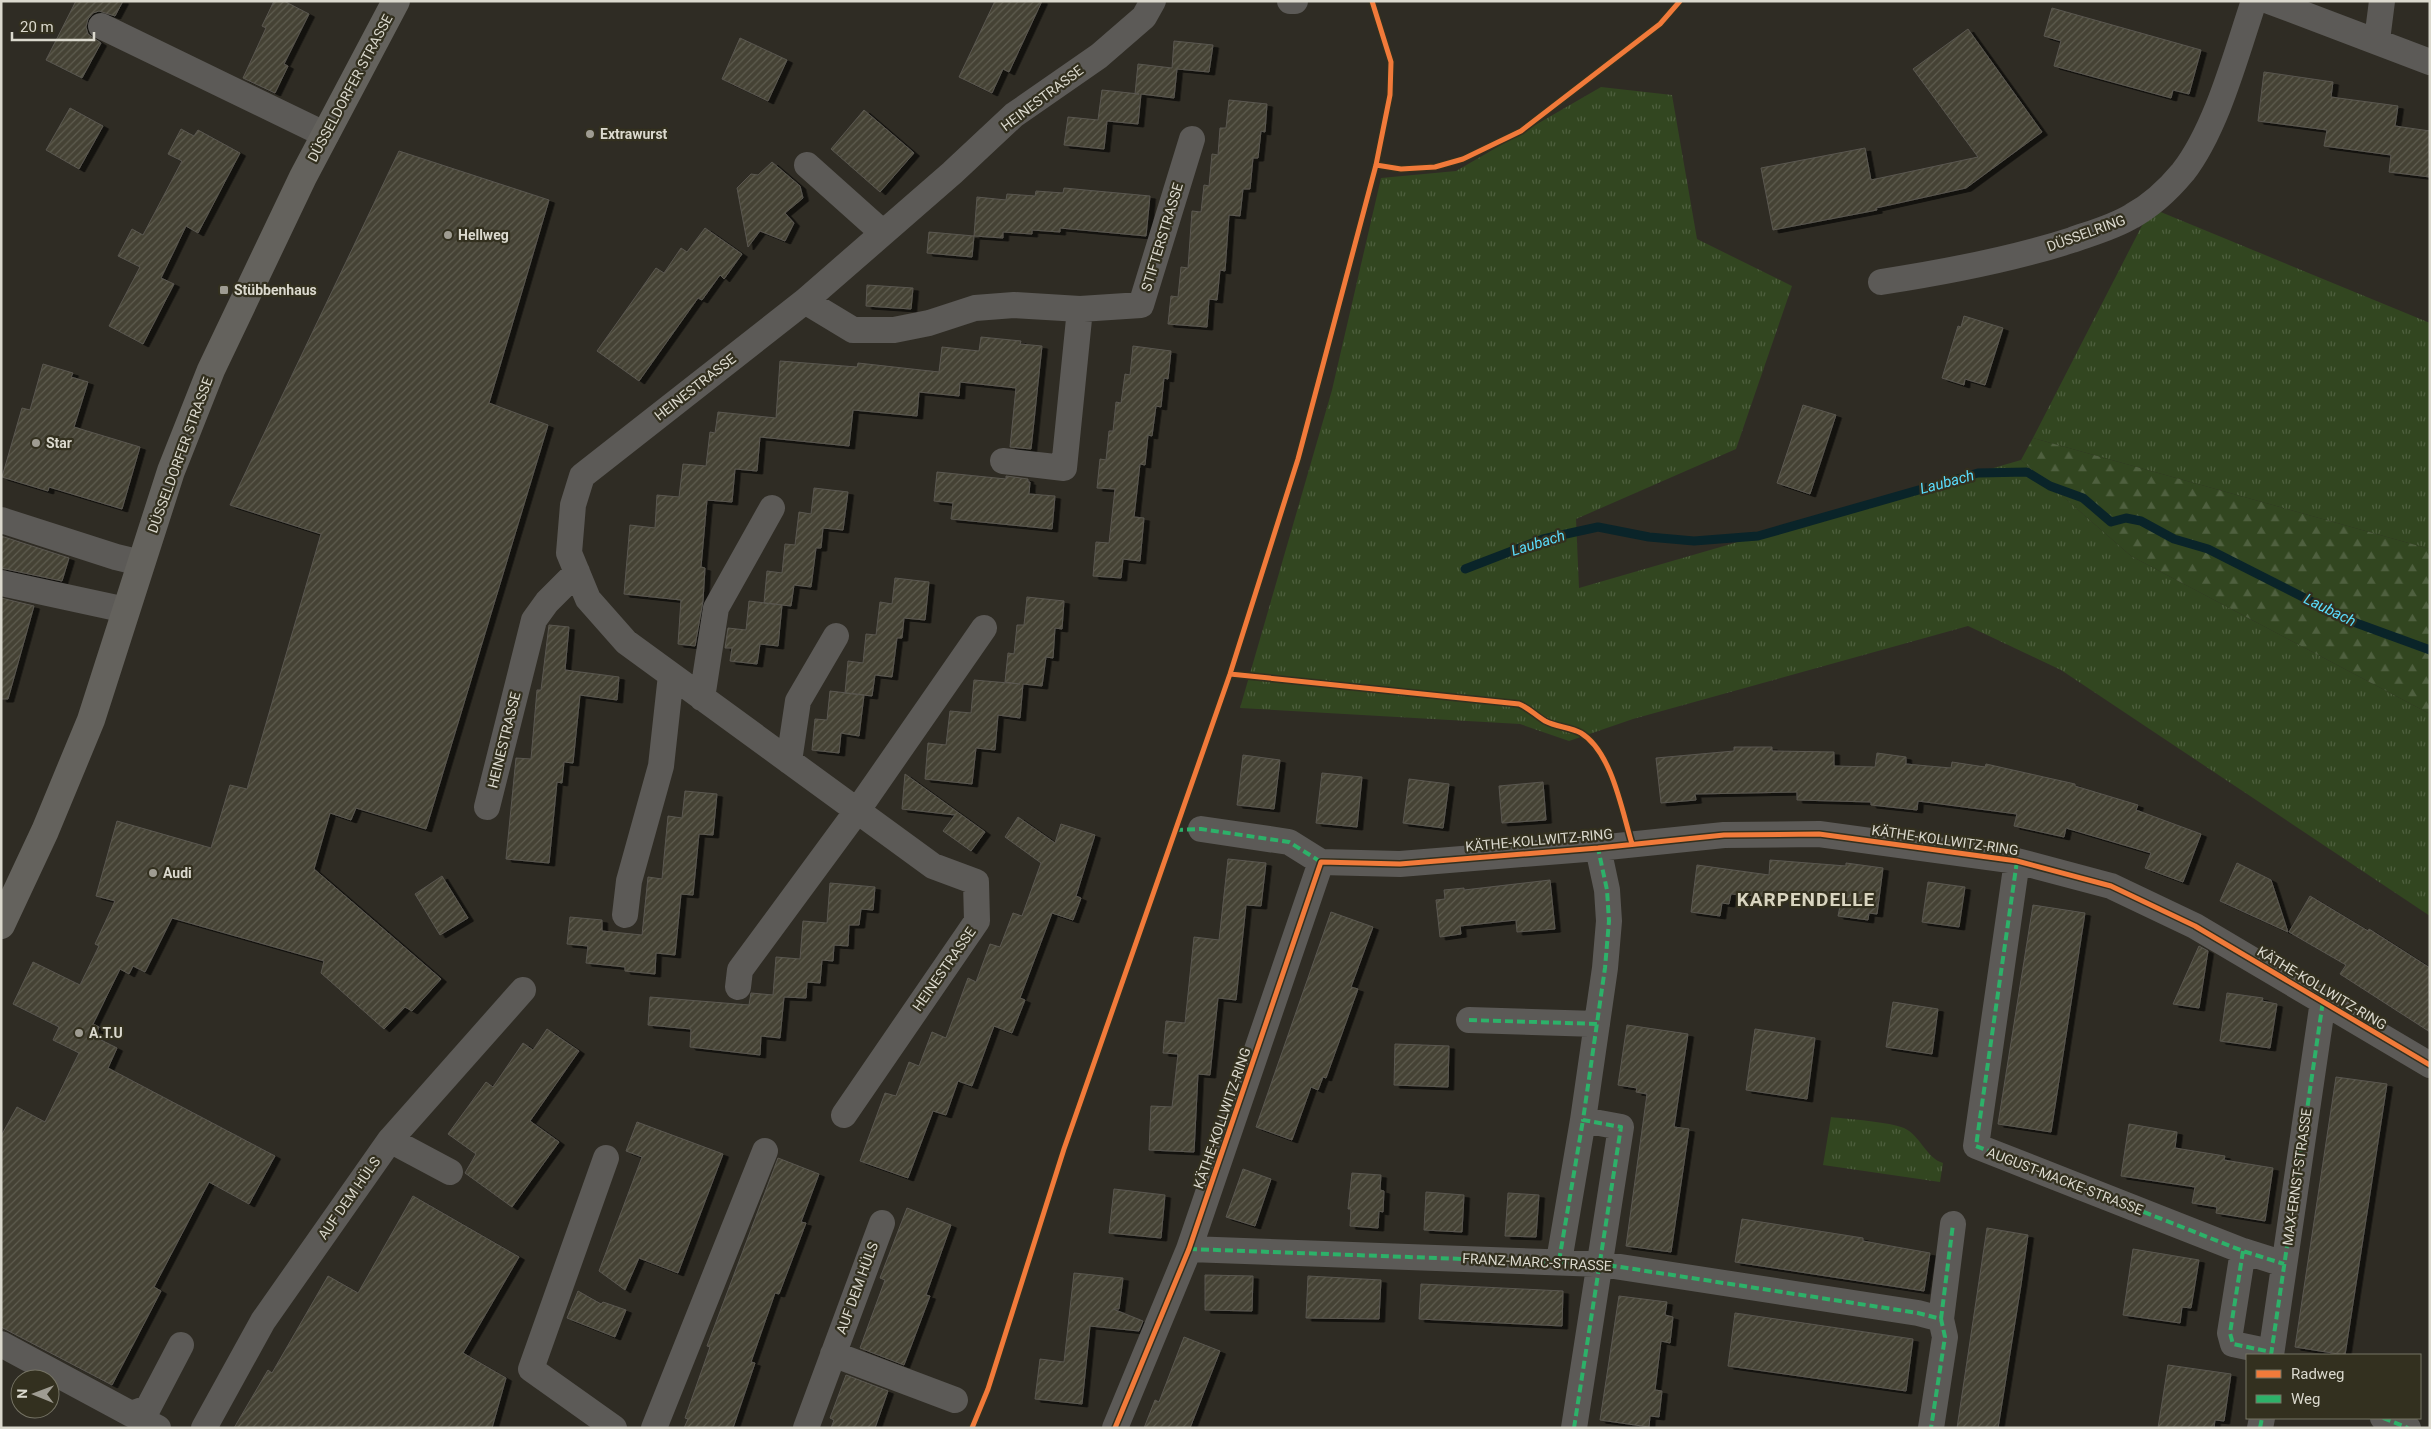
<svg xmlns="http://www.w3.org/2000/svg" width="2431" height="1429" viewBox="0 0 2431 1429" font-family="Roboto,sans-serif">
	<defs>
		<pattern id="grass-tufts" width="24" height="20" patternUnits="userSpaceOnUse" patternTransform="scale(1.25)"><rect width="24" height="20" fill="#324620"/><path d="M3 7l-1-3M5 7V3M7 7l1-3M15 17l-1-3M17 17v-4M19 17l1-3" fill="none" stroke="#4f603f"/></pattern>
		<pattern id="forest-firs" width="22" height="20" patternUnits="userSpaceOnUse" patternTransform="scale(1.25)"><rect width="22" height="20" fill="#324620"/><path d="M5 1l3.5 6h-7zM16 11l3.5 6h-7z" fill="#4f603f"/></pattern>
		<pattern id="building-hatch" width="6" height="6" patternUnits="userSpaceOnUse" patternTransform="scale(1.25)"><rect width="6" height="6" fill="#454234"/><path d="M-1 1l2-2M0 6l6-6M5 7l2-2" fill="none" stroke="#5f5d50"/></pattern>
		<filter id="shadow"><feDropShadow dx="5.5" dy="3" stdDeviation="0" flood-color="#0009"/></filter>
	</defs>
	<rect width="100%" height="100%" fill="#2f2c24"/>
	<path fill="url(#grass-tufts)" d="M1601,87l71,8 25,144 95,47 -56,163 -160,70 3,69 442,-128 110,96 299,158v202l-369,-246 -93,-44 -335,93 -64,22 -49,-17 -280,-16 92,-318 49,-212 75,-7z
		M2151,208l279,115v226l-397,-111z
		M1831,1117c16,2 60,5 73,11 17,8 22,30 39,35l-3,19 -117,-17z"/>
	<path fill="url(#forest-firs)" d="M2033,438l397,111v165l-299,-158 -110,-96z"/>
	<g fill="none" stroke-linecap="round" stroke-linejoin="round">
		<path stroke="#0a2429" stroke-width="9" d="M1465,569l78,-30 55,-12 51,10 45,4 64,-5 220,-63 49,-1 23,14 33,12 28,24 15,-4 15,3 33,18 34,10 140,71 82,30"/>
	</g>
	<path fill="url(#building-hatch)" stroke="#5a5750" filter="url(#shadow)" d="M76,1h47l-8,15 -16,-5 -6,2 -5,6 -2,8 2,7 13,9 -19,35 -36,-18z
		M274,1h10l25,13 -25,50 4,2 -13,27 -32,-15 23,-50 -4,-2z
		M995,1h47l-33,71 -6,-3 -11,24 -33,-16z
		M2052,8l149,42 -12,44 -16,-4 -2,8 -117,-32 7,-25 -17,-5z
		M1968,29l74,103 -76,56 -90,20 1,2 -104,20 -12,-62 104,-20 6,32 107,-23 -65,-88z
		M740,38l47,22 -19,41 -46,-22z
		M1174,41l39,4 -4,27 -32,-3 -3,29 -33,-4 -3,30 -31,-3 -3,28 -40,-4 4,-28 30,3 4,-30 37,4h-4l3,-30 34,4z
		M2264,72l69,10 -2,15 67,9 -3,20 35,5v46l-41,-5 2,-17 -67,-9 3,-16 -69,-9z
		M1229,100l38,4 -2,28 -4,-1 -3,27h-5l-3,31h-7l-3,27 -11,-1 -4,56 -5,-1 -3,30 -8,-1 -2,28 -39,-3 3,-28 7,1 3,-30 7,1 4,-57 9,1 3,-27 5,1 3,-32 6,1 2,-27h6z
		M70,108l33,18 -24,43 -33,-19z
		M864,110l50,43 -34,39 -49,-43z
		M181,129l13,7 4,-6 42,23 -42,80 -12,-7 -25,52 13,6 -31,60 -34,-18 31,-59 -22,-11 14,-27 11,6 39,-74 -14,-7z
		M399,151l150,49 -60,203 59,22 -122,404 -70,-21 -5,12 -21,-7 -16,56 127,110 -29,32 -7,-4 -21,22 -63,-56 3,-12 -152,-43 -27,54 -12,-6 -4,8 -9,-5 -27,55 6,3 -4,10 22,11 -9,20 167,88 -26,48 -40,-22 -55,105 7,4 -49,94 -111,-58v-191l16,-29 28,15 34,-69 -26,-13 6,-13 -46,-23 20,-42 47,23 19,-39 -4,-2 20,-43 -19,-5 21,-75 94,27 19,-63 17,4 74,-255 -91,-29z
		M772,162l28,24 3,12 -18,15 9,10 -9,18 -25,-10 -12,16 -11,-59 14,-14 7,1z
		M1064,188l86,8 -4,40 -86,-8v4l-28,-2v4l-29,-2v6l-29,-2 3,-39 29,3 1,-6 28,2 1,-5 27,2z
		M705,228l37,26 -18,25 -4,-4 -18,25 -4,-2 -59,83 -42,-30 59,-83 8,5 17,-25 6,4z
		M929,232l45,4 -2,21 -45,-4z
		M867,285l46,3 -2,21 -45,-3z
		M1964,316l39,12 -18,57 -20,-6 -1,6 -22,-7 16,-52 3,1z
		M981,337l40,4 -1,3 22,2 -11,103 -21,-2 6,-59 -56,-6 -1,14 -40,-4 -2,24 -64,-6 -4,36 -89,-9 -3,34 -22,-2 -3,33 -25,-2 -6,67 4,1 -2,33 -8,45 -17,-2 3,-44 -57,-6 6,-69 25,3 2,-33 22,2 4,-33 23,2 4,-34 5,1 3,-21 58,6 4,-57 77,6 1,-4 81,9 3,-25 37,4z
		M1133,346l38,5 -3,28 -4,-1 -3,29 -5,-1 -4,30 -4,-1 -3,30 -5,-1 -6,53 10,1 -4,43 -17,-2 -2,19 -28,-2 3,-34 13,1 6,-54 -18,-1 3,-29 6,1 3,-29h4l3,-29 5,1 4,-29 5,1z
		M43,364l30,9 -2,4 17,5 -14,45 66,20 -18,62 -73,-22 -1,4 -46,-14 20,-69 8,2z
		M1803,405l33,10 -26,79 -33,-11z
		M937,472l69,7v-3l22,3v3h2l-1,12 26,2 -3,33 -101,-10 2,-16 -19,-2z
		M814,488l34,4 -5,38 -20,-2 -2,20h-5l-5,39 -17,-2 -3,21 -27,-3 3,-32 15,2 3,-29 10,1 4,-33 12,2z
		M1,536l68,22 -7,23 -61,-13z
		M895,578l34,4 -4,38 -21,-2 -2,20h-5l-5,39 -17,-2 -3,21 -27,-3 3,-32 15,2 3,-29 10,1 4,-33 12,2z
		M1027,597l37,4 -2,28 -7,-1 -2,30 -7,-1 -4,29 -19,-2 -3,34 -22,-3 -3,35 -19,-2 -4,36 -47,-5 3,-36 18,2 4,-34 21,2 3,-33 46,4 -15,-2 3,-29 6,1 3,-29h7z
		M1,598l33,8 -26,93h-7z
		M749,601l33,4 -4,41 -18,-2 -3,20 -27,-3 2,-13h-7l3,-20 18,2z
		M549,625l20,2 -4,43 54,7 -2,23 -37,-5 -7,68 -9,-1 -2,21 -5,-1 -8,81 -43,-4 10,-101 15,1 6,-69h4z
		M830,691l34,4 -5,41 -18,-3 -2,20 -27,-3 3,-31 12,1z
		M1734,747h38v4l62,1v14l41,1 2,-14 29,4v7l45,4 1,-6 33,5 1,-3 89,20v2l63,19 -2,5 65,24 -18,48 -38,-14 6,-15 -85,-25 -2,9 -50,-11 3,-12 -99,-13 -1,9 -46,-5v-3l-74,-2v-8l-102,2 1,6 -35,3 -5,-45 78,-7z
		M1243,755l37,5 -6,49 -37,-4z
		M1322,773l40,4 -5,50 -41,-4z
		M905,774l80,58 -14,19 -28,-20 12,-16 -53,-6z
		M1409,779l40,5 -6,44 -40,-5z
		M1543,782l3,38 -44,3 -3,-37z
		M685,791l32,3 -4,41 -14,-1 -6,61 -12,-1 -6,61 -19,-2 -1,21 -30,-3v-4l-39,-4 2,-17 -21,-2 3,-27 32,3v11l40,4 6,-58 14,2 6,-63 14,2z
		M1018,817l37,26 6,-19 34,11 -19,61 5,2 -8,22 -21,-7 -32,85 5,2 -13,33 -18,-7 -22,60 -14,-5 -12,34 -13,-4 -25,67 -48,-17 25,-68 11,3 13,-34 10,4 13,-34 14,6 22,-60 8,4 14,-38 10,3 13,-34 9,3 19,-53 -36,-26z
		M1228,859l38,4 -5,43 -15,-1 -10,95 -18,-2 -8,77 -12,-1 -4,78 -45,-2 2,-44 21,1 6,-53 -15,-1 3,-32 19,2 9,-86 25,3z
		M1770,860l76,6v-3l37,5 -6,46 -8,-1 -1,7 -30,-4 3,-15 -110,-7 -2,10 -7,-1 -2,13 -29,-4 6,-47 72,10z
		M2237,863l34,17 17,52 -68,-31z
		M442,876l26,42 -28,17 -25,-41z
		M1550,880l5,49 -38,3 -1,-12 -56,6 1,8 -21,3 -4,-37 9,-1 -1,-9 20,-2v2z
		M1928,882l37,5 -6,40 -37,-5z
		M830,883l45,4 -2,23 -12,-1 -2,16h-10l-1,21 -14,-1 -1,16 -11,-1 -2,23 -13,-1 -1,16 -22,-1 -4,41 -19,-2 -1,19 -70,-8 1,-18 -43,-4 2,-28 99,8 2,-12 22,2 3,-38 24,2 3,-38 24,2z
		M2310,896l58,35 1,-2 61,39v64l-90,-58 6,-9 -57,-33z
		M2033,905l52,8 -34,219 -53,-8z
		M1331,912l42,15 -22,60 7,2 -32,89 -3,-1 -5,13 -7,-3 -19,53 -36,-13z
		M2199,946l9,5 -9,57 -26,-4z
		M2227,993l36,5 -1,3 15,3 -7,44 -50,-7z
		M1893,1002l45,7 -6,45 -46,-7z
		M1627,1025l61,9 -14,93 15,2 -18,123 -45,-6 21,-152 -11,-2 1,-4 -19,-3z
		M547,1029l32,22 -49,70 29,21 -47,65 -47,-34 11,-19 -28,-20 38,-52 7,5 30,-44 10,7z
		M1755,1029l60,9 -8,61 -61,-9z
		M1395,1044l54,2 -1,41 -54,-2z
		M2336,1077l51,7 -42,271 -50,-8z
		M637,1122l86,32 -45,119 -39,-15 -14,32 -26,-19 43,-114 -16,-6z
		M2129,1124l48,8 -2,16 50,8 -1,4 49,8 -8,53 -49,-8 1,-6 -25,-4 3,-16 -74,-11z
		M778,1158l41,16 -18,48 5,1 -27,71 -4,-1 -24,69 4,1 -22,65h-49l4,-9 -3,-1 25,-71 -3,-1z
		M1243,1169l28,10 -16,47 -29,-9z
		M1352,1173l29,2 -1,15 4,1 -1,21 -4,-1 -1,17 -28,-2 1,-17h-3z
		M1114,1189l51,6 -4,43 -52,-5z
		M1426,1192l38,3 -2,37 -38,-2z
		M1508,1193l31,2 -3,42 -31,-1z
		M413,1196l106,61 -56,96 43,25 -14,50h-258l34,-58 4,3 56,-97 30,17z
		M907,1208l44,17 -25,70 4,1 -26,69 -44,-17 25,-68 -5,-2z
		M1742,1219l121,19v3l67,12 -6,38 -189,-29z
		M1987,1228l41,7 -7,50 -23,143h-41z
		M2133,1249l66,11 -8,48 -9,-1 -2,16 -57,-8z
		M1074,1273l49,5 -4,31h-6l30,12 -4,10 -49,-5 -8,78 -47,-5 5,-40 24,3z
		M1205,1275l48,1 -1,35 -47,-1z
		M1308,1276l73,4 -2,39 -73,-1z
		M1421,1284l142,7 -1,35 -143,-7z
		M578,1291l23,13 2,-2 23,8 -11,27 -48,-19z
		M1619,1296l48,6 -2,13 8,2 -3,26 -9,-2 -6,49 7,1 -3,26 -9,-1 -1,11 -49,-7z
		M1735,1313l178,26 -7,52 -178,-25z
		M1184,1337l36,14 -30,77h-46l11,-28 4,2z
		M2168,1365l63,9 -7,47 -9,-1 -1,8h-56z
		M846,1375l42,16 -13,37h-44l3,-8 -4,-2z"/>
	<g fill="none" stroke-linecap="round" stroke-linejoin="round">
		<path stroke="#5c5a57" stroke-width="26" d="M1290,1h5
			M2269,1l161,61
			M101,26l225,109
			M2377,40l5,-39
			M807,165l76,68
			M1881,282c65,-10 129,-22 191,-42 20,-7 42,-13 60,-24 20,-11 36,-26 51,-44 34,-44 53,-118 71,-171
			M805,301l48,29h41l35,-7 46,-15 39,-3 66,4 -16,159 -61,-7
			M1080,309l61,-4 51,-166
			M1,520l115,37 25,6
			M1,583l125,27
			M702,698l14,-90 56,-100
			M789,761l9,-60 38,-65
			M487,807l47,-187 13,-18 30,-30
			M1201,829l88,13 32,20
			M2017,861l-41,285 267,105 41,13
			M625,915l4,-34 32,-115 10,-91
			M738,987l2,-17 117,-159 127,-183
			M1469,1020l128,4
			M844,1115l133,-194 -1,-39 -43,-16 -307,-224 -38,-43 -19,-46 4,-48 9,-29 223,-175 147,-128 62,-58 85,-59 45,-39 9,-16
			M390,1140l60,32
			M606,1158l-75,211 83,59
			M1189,1249l412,15 317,49 23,6 4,18 -14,91
			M2243,1251l-13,82 3,11 38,8
			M1559,1261l24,-141
			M1941,1319l12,-95
			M1,1344l130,70 17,-6 33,-63
			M833,1354l122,46
			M2271,1355l52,-354
			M131,1414l27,14
			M2383,1418l25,10
			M204,1428l59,-107 127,-181 133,-150
			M654,1428l111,-277
			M806,1428l76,-205
			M1115,1428l74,-179 132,-387 79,2 198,-16 126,-13 95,-1 198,27 94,25 84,40 235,139
			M1574,1428l47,-301 -38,-7 22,-152 4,-47 -2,-31 -9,-42
			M2260,1428l2,-10"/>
		<path stroke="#64625d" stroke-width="28" d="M1,925l44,-94 46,-111 80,-249 40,-101 92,-193 93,-176"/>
		<path stroke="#2db169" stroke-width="4" stroke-dasharray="8 4" stroke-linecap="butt" d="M1175,830l26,-1 88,13 32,20
			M2017,861l-41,285 267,105 41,13
			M1469,1020l128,4
			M1189,1249l412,15 317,49 23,6 4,18 -14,91
			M2243,1251l-13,82 3,11 38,8
			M1559,1261l24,-141
			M1941,1319l12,-95
			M2271,1355l52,-354
			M2383,1418l25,10
			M1574,1428l47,-301 -38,-7 22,-152 4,-47 -2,-31 -9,-42
			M2260,1428l2,-10"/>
		<defs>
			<path id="cycleway" d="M1376,165l25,4 34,-2 28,-8 58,-28 139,-107 20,-23
				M1230,674l289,30c10,4 16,11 26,17 11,6 25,6 36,12 31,19 41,78 51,111
				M972,1428l16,-39 76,-240 166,-475 68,-215 78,-294 14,-70 1,-33 -19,-61
				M1115,1428l74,-179 132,-387 79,2 198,-16 126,-13 95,-1 198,27 94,25 84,40 235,139"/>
		</defs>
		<use href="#cycleway" stroke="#33301f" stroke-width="8"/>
		<use href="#cycleway" stroke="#f17a3a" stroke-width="5"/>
	</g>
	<g fill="#9f9c92" stroke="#33301f" stroke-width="2">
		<circle cx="590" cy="134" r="5"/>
		<circle cx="448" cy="235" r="5"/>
		<rect x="219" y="285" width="10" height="10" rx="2.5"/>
		<circle cx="36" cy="443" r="5"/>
		<circle cx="153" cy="873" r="5"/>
		<circle cx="79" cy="1033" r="5"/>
	</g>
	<g text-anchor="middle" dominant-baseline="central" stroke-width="4.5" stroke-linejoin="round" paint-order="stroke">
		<g font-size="14" fill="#dbd9ce" stroke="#33301f">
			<text transform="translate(350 88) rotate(-62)">DÜSSELDORFER STRASSE</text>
			<text transform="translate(1042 98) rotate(-37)">HEINESTRASSE</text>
			<text transform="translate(2086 233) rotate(-20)">DÜSSELRING</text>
			<text transform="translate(1162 237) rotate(-73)">STIFTERSTRASSE</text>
			<text transform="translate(695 387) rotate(-38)">HEINESTRASSE</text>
			<text transform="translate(180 455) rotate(-70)">DÜSSELDORFER STRASSE</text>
			<text transform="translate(504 740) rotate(-76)">HEINESTRASSE</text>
			<text transform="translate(1539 840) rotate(-5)">KÄTHE-KOLLWITZ-RING</text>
			<text transform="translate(1945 840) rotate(8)">KÄTHE-KOLLWITZ-RING</text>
			<text transform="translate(944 969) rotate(-55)">HEINESTRASSE</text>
			<text transform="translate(2322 988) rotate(31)">KÄTHE-KOLLWITZ-RING</text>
			<text transform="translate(1222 1118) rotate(-71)">KÄTHE-KOLLWITZ-RING</text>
			<text transform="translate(2297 1177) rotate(-82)">MAX-ERNST-STRASSE</text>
			<text transform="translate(2065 1181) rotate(21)">AUGUST-MACKE-STRASSE</text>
			<text transform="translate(349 1198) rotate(-55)">AUF DEM HÜLS</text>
			<text transform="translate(1537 1262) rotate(3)">FRANZ-MARC-STRASSE</text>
			<text transform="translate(857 1288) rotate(-70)">AUF DEM HÜLS</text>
		</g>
		<g font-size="14" font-weight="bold" fill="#dbd9ce" stroke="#33301f" text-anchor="start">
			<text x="600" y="134">Extrawurst</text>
			<text x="458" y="235">Hellweg</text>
			<text x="234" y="290">Stübbenhaus</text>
			<text x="46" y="443">Star</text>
			<text x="163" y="873">Audi</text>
			<text x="89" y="1033">A.T.U</text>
		</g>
		<g font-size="15" font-style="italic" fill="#5adcfc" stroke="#33301f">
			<text transform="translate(1947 482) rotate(-15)">Laubach</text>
			<text transform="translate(1538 543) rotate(-17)">Laubach</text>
			<text transform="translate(2330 610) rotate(26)">Laubach</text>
		</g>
		<g font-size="19" font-weight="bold" letter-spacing="1" fill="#d9d5c0" stroke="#33301f">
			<text x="1806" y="899">KARPENDELLE</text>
		</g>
	</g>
	<rect width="2431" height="1429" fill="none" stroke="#dbd9ce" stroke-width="5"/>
	<rect x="2246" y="1354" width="175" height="65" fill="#33301f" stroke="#767465"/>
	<rect x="2256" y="1370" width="25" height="8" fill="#f17a3a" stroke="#767465"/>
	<text x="2291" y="1379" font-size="15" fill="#dbd9ce">Radweg</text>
	<rect x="2256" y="1395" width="25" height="8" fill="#2db169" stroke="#767465"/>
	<text x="2291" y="1404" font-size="15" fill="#dbd9ce">Weg</text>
	<g transform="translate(35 1394) rotate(271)"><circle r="24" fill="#33301f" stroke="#767465"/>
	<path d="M0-4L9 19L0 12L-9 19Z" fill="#9f9c92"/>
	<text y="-8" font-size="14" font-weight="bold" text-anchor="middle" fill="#dbd9ce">N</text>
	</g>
	<path d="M12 32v8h82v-8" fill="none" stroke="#dbd9ce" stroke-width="2.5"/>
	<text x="20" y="32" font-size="15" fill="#dbd9ce" stroke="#33301f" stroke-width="4" paint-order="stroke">20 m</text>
</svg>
